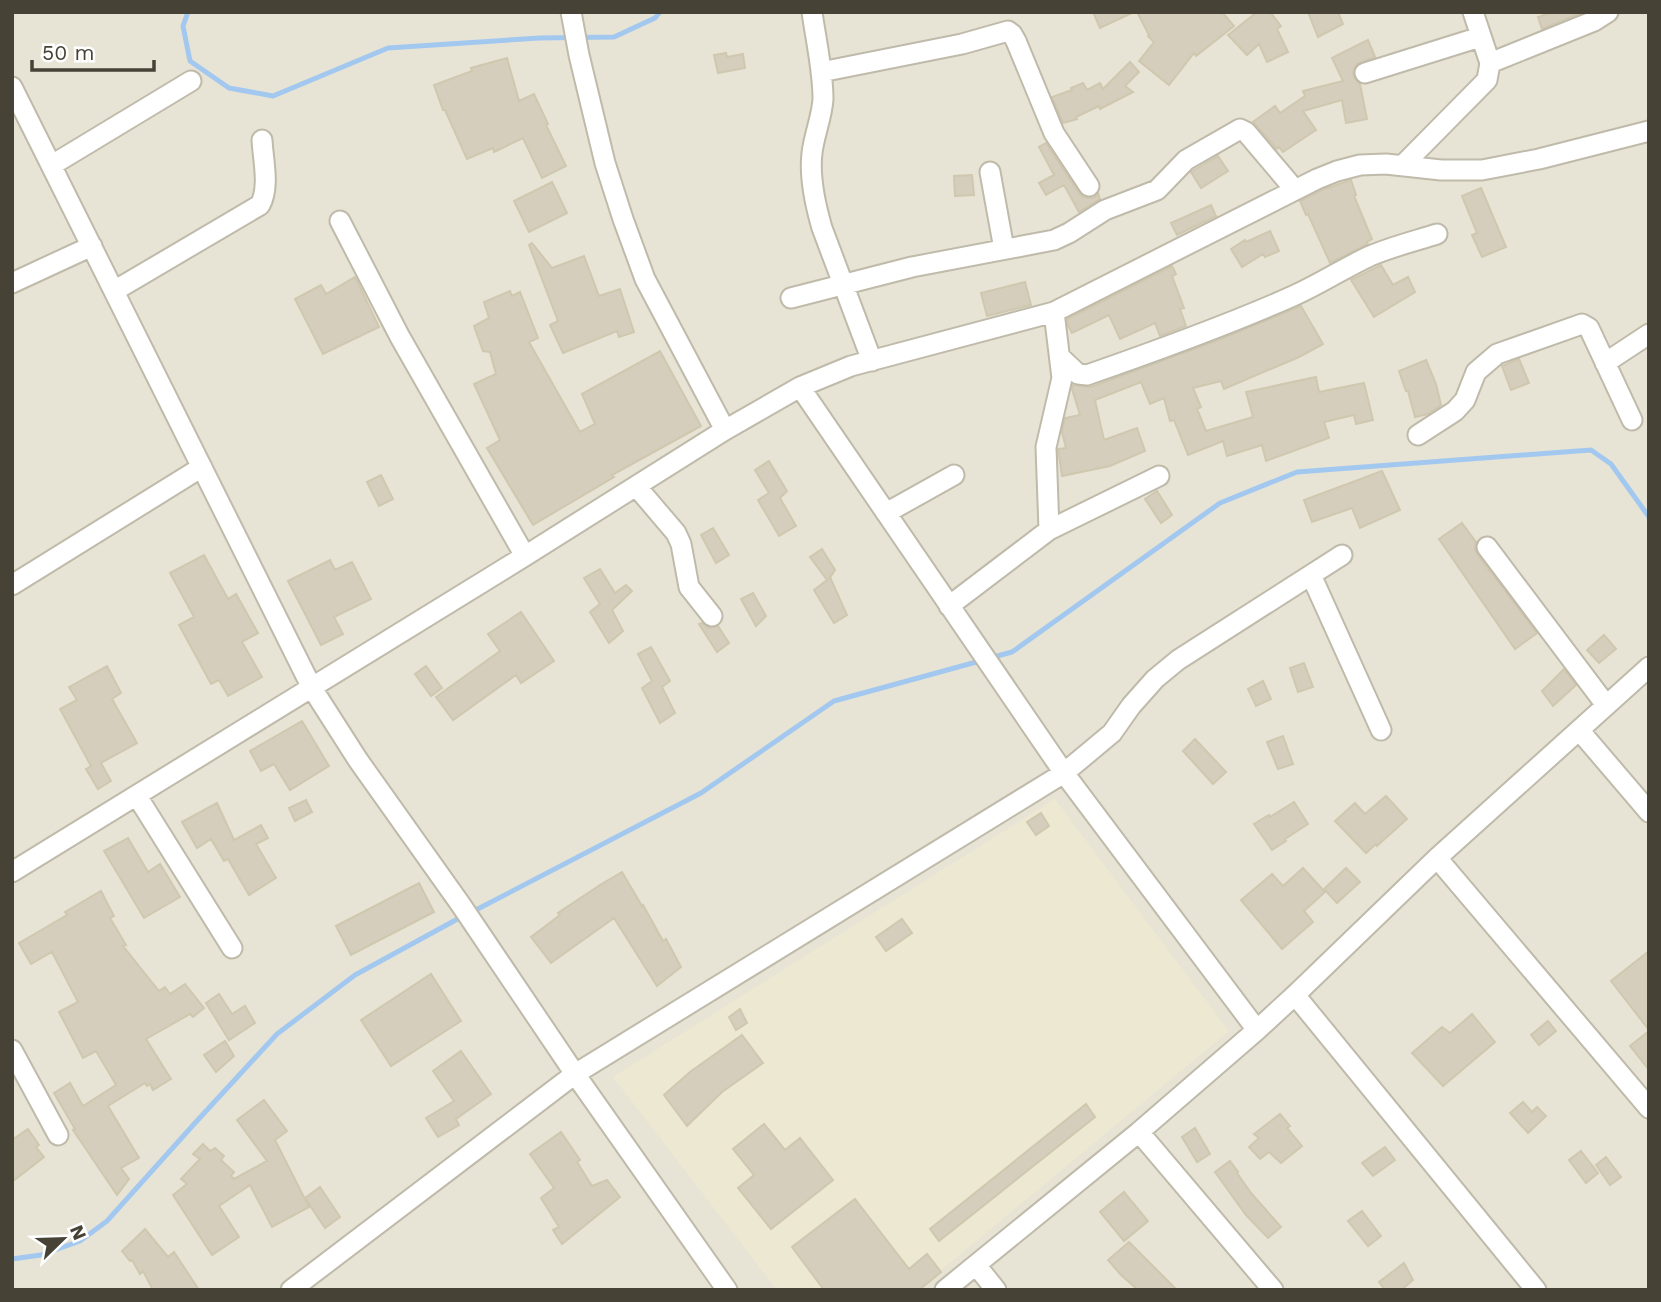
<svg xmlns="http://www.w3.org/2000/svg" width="1661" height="1302" viewBox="0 0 1661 1302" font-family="'Work Sans',sans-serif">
	<rect width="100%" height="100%" fill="#f3f1e7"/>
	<path fill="#e7e4d5" d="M12,12h1637v1278h-1637z"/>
	<path fill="#ece8d1" d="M1055,799l174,232 -312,259h-140l-164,-213z"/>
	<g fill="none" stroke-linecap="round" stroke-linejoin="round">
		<path stroke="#a3c8f0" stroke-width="5" d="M188,12l-5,14 7,35 39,27 44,8 115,-48 151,-10 75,-1 41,-19 5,-6
			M990,658l22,-6 208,-149 77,-31 294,-22 20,14 38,53
			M472,912l229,-119 133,-92 146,-40
			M12,1259l29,-4 39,-14 27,-20 88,-98 82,-89 78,-59 108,-59"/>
	</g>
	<path fill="#d5cebc" stroke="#d0c7af" stroke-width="2" d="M1093,12h41l-34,16z
		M1137,12h85l12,14 -38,30 -2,-3 -25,32 -30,-24 15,-19 -6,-6 1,-1z
		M1257,12h13l11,14 -4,3 11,23 -21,10 -8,-18 -12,11 -19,-20z
		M1308,12h30l5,12 -25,13z
		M1552,12h31l-41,17 -4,-12z
		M1368,40l7,17 -18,7 -4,7 1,6 6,7 7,35 -21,4 -4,-23 -39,11 13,19 -33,22 -4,-5 -2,2 -24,-27 22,-16 5,7 25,-17 -2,-5 40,-10 -11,-23z
		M726,53l1,4 16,-3 2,14 -27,5 -4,-18z
		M507,58l12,43 15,-7 14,30 -2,1 20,41 -24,12 -19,-40 -29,14 -1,-4 -26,11 -22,-49h-2l-9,-25 38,-14 -1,-3z
		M1130,62l9,10 -14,14 8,6 -33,17 -1,-3 -23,11 1,2 -14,4 -11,-26 20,-7 -1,-2 12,-5 4,7 13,-7 3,6z
		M1046,143l33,50 4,4 6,1 6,-1 3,-4 2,6 -21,13 -15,-27 -18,10 -7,-12 15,-8 -15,-28z
		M1218,156l10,15 -27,17 -10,-16z
		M972,175l2,20 -19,1 -1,-20z
		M1351,180l5,15 -2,1 18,43 -5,3 1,2 -38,19 -22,-49 -2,1 -6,-14 22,-11z
		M552,182l15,31 -38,19 -15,-31z
		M1481,188l25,59 -24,10 -10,-22 5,-2 -15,-37z
		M1211,205l5,11 -39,19 -6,-12z
		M1270,231l9,20 -14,6 -2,-3 -21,13 -11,-18 14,-9 1,2z
		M532,243l20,25 32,-12 15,40 21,-7 14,43 -15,5 -2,-6 -54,22 -13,-28 8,-4 -29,-76z
		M1381,265l12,20 15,-8 7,15 -41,25 -23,-37z
		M1172,266l4,8 -4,2 12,32 -4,1 6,17 -26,10 -5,-13 -35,16 -11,-24 -37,18 -4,-7 -1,-7z
		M355,277l24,50 -56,27 -28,-55 26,-14 5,9z
		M1025,282l6,23 -44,11 -6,-23z
		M510,291l2,5 8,-4 18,46 -9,4 51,90 15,-8 -13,-30 78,-43 41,75 -89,49 2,2 -81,48 -46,-77 13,-8 -26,-56 22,-10 -6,-22 -7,-1 -9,-25 15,-8 -5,-16z
		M1301,306l22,38 -24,13 -75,32 -3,-8 -28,7 8,19 -4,2 9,22 47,-14 -7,-25 70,-15 3,15 45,-9 9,37 -17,4 -2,-9 -30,7 5,16 -63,23 -4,-16 -35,11 -4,-15 -35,14 -14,-35 -4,1 -6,-23 -14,6 -9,-22 -46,18 9,40 33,-12 8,23 -35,15 -48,10 -4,-27 8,-1 -4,-16 3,-14 15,-3 -8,-26 1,-4 18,2 130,-48z
		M1519,359l10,24 -18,7 -9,-24z
		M1426,360l10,24 5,21 -13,9 -13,3 -7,-26h-2l-7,-20z
		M769,461l18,30 -7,7 16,28 -17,10 -21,-36 11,-7 -14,-23z
		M1382,471l18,39 -40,18 -8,-20 -40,14 -8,-22z
		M381,475l12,24 -14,7 -12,-24z
		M1157,491l15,24 -11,8 -16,-24z
		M1462,523l14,19 -1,7 2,5 60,79 -22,16 -76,-110z
		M713,528l16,27 -13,8 -15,-28z
		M822,549l13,21 -6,9 1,-2 17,38 -13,8 -20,-33 13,-10 -17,-23z
		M204,555l24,44 8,-5 22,39 -16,9 20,35 -34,19 -9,-16 -8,4 -32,-59 15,-8 -24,-44z
		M330,560l5,10 17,-8 19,37 -37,18 9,17 -22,11 -33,-64z
		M600,569l15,24 11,-8 6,6 -20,19 11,21 -14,12 -19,-31 10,-8 -16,-26z
		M753,593l13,23 -10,10 -15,-27z
		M521,612l33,49 -33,22 -5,-8 -63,45 -17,-23 64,-46 -12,-17z
		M702,623l6,5 10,-2 11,17 -12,9 -18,-28z
		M1604,635l12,14 -17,14 -12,-13z
		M651,647l19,34 -8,6 13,26 -15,10 -18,-35 10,-7 -14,-27z
		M1304,663l9,24 -15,5 -8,-24z
		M107,666l14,27 -9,6 25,44 -36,20 10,18 -13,8 -12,-20 5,-3 -31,-57 17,-9 -8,-13z
		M426,666l16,22 -11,8 -16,-22z
		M1564,669l12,16 -23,21 -11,-15z
		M1263,681l8,18 -15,7 -8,-17z
		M302,721l27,45 -39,24 -16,-26 -13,7 -11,-20z
		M1283,736l10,28 -15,5 -11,-27z
		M1195,739l31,33 -13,12 -30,-33z
		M1386,796l21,23 -30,27 -1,-2 -10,9 -31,-32 20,-18 10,11z
		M306,800l6,12 -17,9 -6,-13z
		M1294,802l14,22 -23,15 1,2 -14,9 -18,-26 15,-9 1,2z
		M217,803l17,37 27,-15 7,13 -12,6 20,34 -27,17 -21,-36 -4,2 -13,-22 -14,9 -15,-26z
		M1041,813l8,13 -13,9 -9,-13z
		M128,838l20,34 12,-8 20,33 -36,21 -40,-67z
		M1303,868l22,24 -21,19 9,11 -31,27 -41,-49 31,-26 11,12z
		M1346,868l14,14 -23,21 -13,-14z
		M622,872l20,34 1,-1 20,36 3,-2 15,28 -24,19 -43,-68 -63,45 -20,-26 29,-22 -2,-2 42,-28z
		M419,883l15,29 -83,43 -15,-29z
		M101,891l13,25 -4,2 16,27 -3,1 36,45 6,-4 5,7 15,-10 19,24 -11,9 -3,-3 -44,25 25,40 -18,11 -3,-6 -3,2 -2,-3 -37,23 31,52 -18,10 8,11 -12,16 -44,-65 2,-1 -21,-36 16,-10 13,23 33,-21 -1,-2 -19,-32 -13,7 -24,-46 19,-10 -26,-50 -21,12 -12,-21 48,-28 -2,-3z
		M902,919l10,14 -26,18 -10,-14z
		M1649,951v79l-38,-49z
		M431,974l30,47 -70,45 -30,-46z
		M219,994l13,20 13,-8 10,17 -26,17 -23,-37z
		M740,1009l7,14 -11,7 -7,-13z
		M1472,1014l23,28 -52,44 -31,-33 30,-26 8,6z
		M1548,1021l8,10 -17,14 -8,-10z
		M1649,1031v39l-19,-24z
		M742,1035l21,28 -41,29 -35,34 -23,-31 26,-23z
		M225,1041l9,15 -18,16 -12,-17z
		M461,1051l30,43 -35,25 3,6 -21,12 -12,-19 28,-17 -21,-30z
		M264,1100l23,31 -12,9 34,67 -37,20 -22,-42 -31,21 20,31 -27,18 -39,-60 14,-11 -6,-5 19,-20 -7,-5 10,-10 7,7 5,-3 9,8 -3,4 13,12 -3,4 3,3 33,-18 -30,-41z
		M1523,1102l9,10 5,-5 9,9 -18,17 -18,-20z
		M1086,1104l9,13 -156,124 -9,-12z
		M1280,1114l10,12 -3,2 15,18 -21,17 -12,-11 -9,7 -11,-12 10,-9 -5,-4z
		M764,1124l21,26 15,-12 33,42 -62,49 -33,-41 16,-13 -21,-26z
		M1195,1128l15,26 -13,8 -15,-25z
		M28,1129l11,16 -3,2 8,10 -32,25v-42z
		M561,1132l19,28 -3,2 15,24 15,-6 13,17 -58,47 -9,-14 6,-3 -18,-29 13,-10 -24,-34z
		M1385,1147l10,13 -22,16 -11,-13z
		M1581,1151l17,22 -12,10 -17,-23z
		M1606,1157l15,20 -11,8 -14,-20z
		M1230,1161l8,11 -1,1 14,20 30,34 -13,11 -22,-23 -31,-43z
		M320,1187l20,30 -15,11 -20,-30z
		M1124,1192l24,29 -24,20 -24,-29z
		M855,1199l54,70 18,-15 14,18 -22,18h-95l-32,-43z
		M1362,1211l19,25 -13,10 -20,-25z
		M145,1229l23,28 6,-5 25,38h-46l-10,-19 -3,3 -8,-14 -2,1 -8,-10z
		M1129,1242l48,48h-39l-17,-15 -13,-15z
		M1404,1263l9,17 -12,10h-16l-6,-8z"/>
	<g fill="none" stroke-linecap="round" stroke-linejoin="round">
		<defs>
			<path id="minor" d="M571,12l8,43 26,108 18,56 22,60 80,151
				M812,12c4,29 11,58 11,87 -1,18 -9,36 -11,54 -3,25 3,51 10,75l50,133
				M1490,63l104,-42 14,-9
				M821,72l141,-28 46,-13 4,3 4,7 38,92 35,53
				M1365,73l115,-36
				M12,87l300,601 46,72 103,145 114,169 152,216
				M52,165l139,-84
				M1403,165l84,-85 3,-17 -17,-51
				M990,172l14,77
				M340,221l60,116 125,219
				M12,283l80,-37
				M114,291l146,-86c10,-18 3,-45 2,-65
				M791,298l121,-31 142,-27 15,-7 36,-23 52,-20 29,-30 54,-31 6,3 49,58
				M1060,357l18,17 9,1c69,-24 139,-49 206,-79 27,-12 51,-28 77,-40 21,-9 45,-15 67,-22
				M1605,363l44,-29
				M800,387l264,386 193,257
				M1418,435l37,-24 10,-11 11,-28 21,-18 85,-30 7,4 43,92
				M636,486l40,47 5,11 8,43 23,29
				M886,513l68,-38
				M1049,530l-3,-83 16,-69 -8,-66
				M1487,547l119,158
				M1311,575l70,155
				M12,585l190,-118
				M949,606l100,-76 110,-54
				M1579,730l70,82
				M137,796l95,152
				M1437,858l212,250
				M12,872l513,-316 200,-126 75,-43 51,-21 203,-54 263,-133 20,-8 23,-6 26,-1 55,6h41l57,-11 110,-28
				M1295,995l241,295
				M12,1050l46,85
				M1139,1132l134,158
				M976,1265l20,25
				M291,1290l284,-216 489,-301 48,-40 19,-27 24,-27 23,-19 164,-105
				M945,1290l194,-158 118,-102 38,-35 142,-137 212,-191"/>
		</defs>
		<use href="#minor" stroke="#bfbaa9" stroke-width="23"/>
		<use href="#minor" stroke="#fff" stroke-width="19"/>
	</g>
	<rect width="1661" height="1302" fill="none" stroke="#464236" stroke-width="28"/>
	<g transform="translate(63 1239) rotate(67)" stroke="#ffffff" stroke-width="5" paint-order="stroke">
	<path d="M0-5L12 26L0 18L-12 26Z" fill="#464236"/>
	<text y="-10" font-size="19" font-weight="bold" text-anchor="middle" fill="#464236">N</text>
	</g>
	<path d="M32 60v10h122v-10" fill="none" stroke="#464236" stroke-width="3.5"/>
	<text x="42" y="60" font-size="21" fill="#464236" stroke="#ffffff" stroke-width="5" paint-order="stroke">50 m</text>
</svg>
